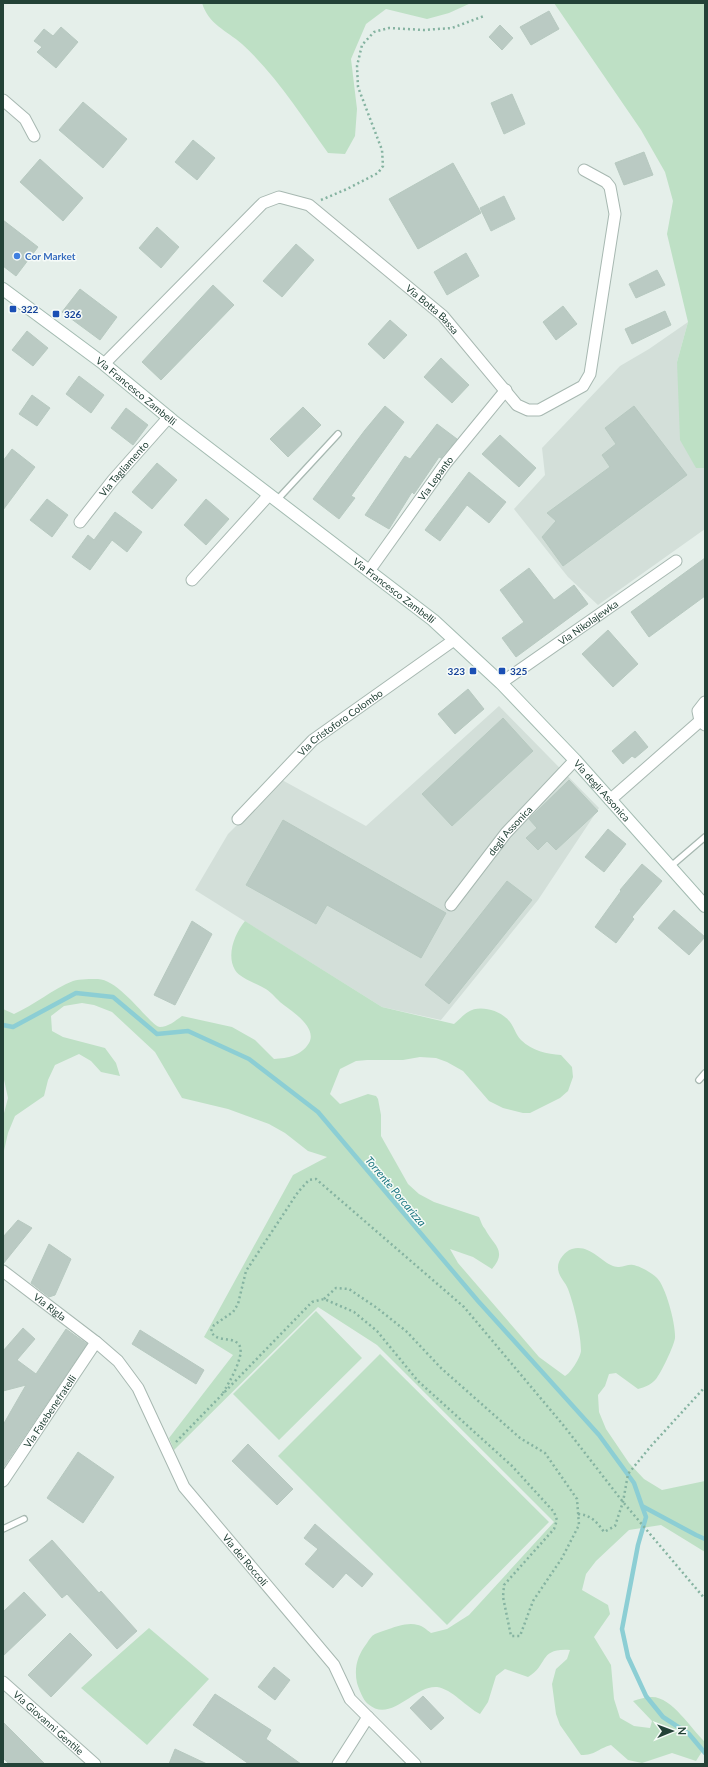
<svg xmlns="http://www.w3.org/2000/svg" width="708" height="1767" viewBox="0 0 708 1767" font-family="Lato,sans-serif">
	<rect width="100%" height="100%" fill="#e5efea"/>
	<path fill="#d3dfd9" d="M688,322l-11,40 19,106h9v61l-107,76 -30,-28 -54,-68 31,-34 -3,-27 78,-82 29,-17z
		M499,706l100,102 -61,92 -97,120 -59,-13 -187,-117 33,-56 54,-54 84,46z"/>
	<path fill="#bee0c5" d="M202,3h269l-22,10 -22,6 -41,-10 -20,15 -15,35 6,50 -2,27 -10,18 -17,-1c-27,-38 -52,-78 -86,-109 -16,-14 -33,-19 -40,-41z
		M554,3h151v465h-9l-16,-28 -3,-78 11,-40 -21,-88 6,-33 -8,-29 -24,-42z
		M245,921l137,86 72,17c5,-4 9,-9 14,-12 12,-8 34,-1 42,10 4,5 6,13 11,18 11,11 26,14 40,15l11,12 1,10 -5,14 -8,7 -30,15h-7l-20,-5 -14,-7 -26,-30 -16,-9 -11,-4 -16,-1 -17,3h-36l-11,1 -16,8 -10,25 10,10 28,-10 8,2 2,3 3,16v21l27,48 11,10 15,8 45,15c2,4 3,9 6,12 8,16 23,21 7,40l-19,-12 -23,-8 8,14 81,94 26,19c6,-3 15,-18 16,-25 0,-17 -7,-46 -13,-62 -3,-8 -10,-12 -10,-22 0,-7 7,-16 14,-18 17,-5 28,12 41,17 10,3 13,-2 20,-1 7,1 19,8 24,13 9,9 19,47 18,60 -1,8 -14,35 -19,41 -5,6 -11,8 -18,10l-22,-16 -7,1 -4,12 -7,9 1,17 7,17 23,34 15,16 18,11 43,-9v71l-44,-27 -32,5 -33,31 -10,13 -4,16 26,15 2,9 -16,23 17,28 3,34 6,19 14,8 16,2 2,-7 -19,-20c6,-2 13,-4 19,-4 20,0 39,32 53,45v5l-9,14 -24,-8 -30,10 -14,-3 -17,-15c-14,4 -15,10 -30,10l-21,-30 -4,-11 -4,-30 4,-15 11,-10 3,-9c-32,-2 -21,15 -42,27l-23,-8 -9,7 -8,26 -8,12c-14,-7 -28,-25 -43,-27 -23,-2 -46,37 -69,17 -5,-4 -9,-15 -11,-21 -3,-15 0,-27 10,-40 2,-3 4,-7 8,-9 4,-2 9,-3 14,-5 8,-3 20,-7 29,-4 5,1 9,5 13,8l16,-4 22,-14 85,-93 -177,-177 -59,-38 -144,143 -5,-12 64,-83 -29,-18 89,-162 34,-18 -19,-6 -23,-18 -16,-9 -41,-15 -46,-11 -27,-46 -43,-40 -18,-7 -12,-2 -18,3 -13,10 1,15 11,6 42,11 11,15 4,13 -19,-4 -10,-11 -12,-7 -24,11 -7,15 -4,16 -29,20 -7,17 -5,22v-38l5,-19 -5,-23v-66l11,5c20,-9 39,-25 59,-33 7,-2 18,-2 25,-2 23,1 53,48 62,48 8,0 15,-6 22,-11l50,11 23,13 19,19c14,-1 27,-3 35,-16 9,-16 -19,-33 -29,-41 -5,-5 -10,-11 -16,-14 -9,-5 -24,-10 -29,-18 -9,-15 0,-37 10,-49z
		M316,1311l46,47 -83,82 -46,-46z
		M380,1354l169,168 -102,103 -169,-169z
		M149,1628l60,51 -62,66 -66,-57z"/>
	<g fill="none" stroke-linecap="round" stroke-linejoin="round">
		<path stroke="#8cced4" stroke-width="4.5" d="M3,1025l10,2 63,-34 37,4 44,37 31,-3 61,28 69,53 160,189 121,134 35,48 8,23 54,29 9,4
			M642,1506l4,11 -8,28 -16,84 6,28 18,39 17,21 26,17 16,19"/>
	</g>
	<path fill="#bacac3" stroke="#b7c9c0" d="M549,11l10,18 -28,16 -11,-18z
		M500,25l13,13 -11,12 -13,-13z
		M61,27l17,15 -22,26 -19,-16 5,-5 -8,-6 10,-12 9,7z
		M512,94l13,30 -21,10 -13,-31z
		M83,102l44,37 -24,29 -44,-38z
		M193,140l22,18 -18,22 -22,-18z
		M644,152l9,23 -29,10 -9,-22z
		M40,159l43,39 -20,23 -43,-39z
		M453,163l28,50 -63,36 -29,-50z
		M504,196l11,23 -24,12 -11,-23z
		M3,220l35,27 -22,29 -13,-10z
		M157,227l22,20 -18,21 -22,-20z
		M296,244l18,16 -32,37 -19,-16z
		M466,253l13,23 -32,19 -13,-23z
		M657,270l8,15 -29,13 -7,-14z
		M213,285l21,20 -73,75 -19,-18z
		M80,289l37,28 -17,23 -38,-28z
		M563,306l14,18 -21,16 -13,-18z
		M665,311l6,14 -39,19 -7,-15z
		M390,320l17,15 -23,24 -16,-15z
		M27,331l21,17 -15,18 -21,-16z
		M441,358l28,27 -17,18 -28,-26z
		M79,376l25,19 -13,18 -25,-19z
		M32,395l18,13 -13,18 -18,-12z
		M385,406l19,16 -53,74 4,2 -16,21 -26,-20 52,-69z
		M634,406l53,69 -124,91 -21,-29 14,-16 -9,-8 63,-46 -8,-12 14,-11 -11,-16z
		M303,407l18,18 -33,32 -18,-18z
		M126,408l22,17 -15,20 -22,-17z
		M437,424l20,15 -16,19 -2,-1 -25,37 -2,-2 -23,37 -24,-14 40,-59 5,3z
		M500,435l36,33 -17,19 -37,-33z
		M12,449l23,18 -32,43v-49z
		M157,463l20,17 -25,29 -20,-17z
		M469,472l37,30 -17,21 -22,-18 -27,36 -15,-11z
		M47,499l21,16 -16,22 -22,-17z
		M206,499l23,20 -23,26 -22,-20z
		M115,512l27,20 -15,20 -15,-12 -22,30 -18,-13 16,-22 6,5z
		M705,558v38l-56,41 -18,-25z
		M529,568l25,32 20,-15 14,19 -72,53 -14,-19 22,-16 -24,-32z
		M608,630l30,34 -25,23 -31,-33z
		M468,689l16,20 -29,25 -17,-20z
		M503,718l30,33 -81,75 -30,-32z
		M635,731l13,16 -13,11 -3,-2 -9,8 -11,-13z
		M569,780l29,31 -42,39 -9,-9 -9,9 -12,-12 11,-10 -8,-9z
		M283,820l163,93 -25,45 -94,-53 -11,19 -70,-39z
		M608,829l18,15 -22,28 -19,-15z
		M642,864l20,17 -30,36 2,2 -18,24 -21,-16 26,-36 -1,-1z
		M507,881l25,19 -83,104 -24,-19z
		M674,910l31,27 -16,18 -31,-27z
		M192,921l20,13 -37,71 -21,-10z
		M18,1220l14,8 -29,36v-27z
		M49,1244l22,15 -16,36 -6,2 -18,-14z
		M23,1328l12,11 -18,21 19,14 30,-45 21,15 -84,124v-43l23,-40 -23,6v-40z
		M140,1330l64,40 -8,14 -64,-40z
		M248,1444l45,45 -16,16 -45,-44z
		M78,1452l36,25 -31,46 -36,-25z
		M315,1524l58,50 -11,13 -16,-14 -13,15 -28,-24 13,-15 -14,-11z
		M52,1540l47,53 2,-2 36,40 -20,18 -50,-55 -5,4 -33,-38z
		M24,1592l22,23 -43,41v-44z
		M70,1633l22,22 -41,42 -23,-22z
		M274,1667l16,13 -15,20 -17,-13z
		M215,1694l56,36 -5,9 35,25h-52l-56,-39z
		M423,1696l21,22 -13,12 -21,-22z
		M3,1722l42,42h-36l-6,-6z
		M175,1749l32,15h-38z"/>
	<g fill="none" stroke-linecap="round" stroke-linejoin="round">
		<defs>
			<path id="lane" d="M277,500l61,-66
				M670,867l35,-30
				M699,1080l6,-7
				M3,1529l21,-10"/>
			<g id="street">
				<path d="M3,100l22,19 9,17"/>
				<path id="s1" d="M104,364l159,-161 16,-6 30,8 134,111 74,89 11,5h11l44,-24 7,-12 25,-160 -5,-27 -4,-5 -22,-12"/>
				<path id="s2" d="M80,522l33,-42 56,-63"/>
				<path id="s3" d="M369,571l77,-108 60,-73"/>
				<path d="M192,580l77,-85"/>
				<path id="s4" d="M501,683l175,-122"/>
				<path d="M705,702l-7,9 2,10 5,4"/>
				<path d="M610,800l90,-79"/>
				<path id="s5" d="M238,819l75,-79 141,-100"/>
				<path id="s6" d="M451,905l55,-72 69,-73"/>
				<path id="s7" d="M3,1271l93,71 22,19 20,27 46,99 150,178 16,34 65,65"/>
				<path id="s8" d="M3,1481l93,-139"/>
				<path id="s9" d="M3,1682l92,82"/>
				<path d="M338,1764l30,-47"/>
			</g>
			<g id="secondary">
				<path id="s10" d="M3,289l101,75 69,57 260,199 68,63 74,77 130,146"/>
			</g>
		</defs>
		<use href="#lane" stroke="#a7b8b1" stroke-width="8"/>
		<use href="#street" stroke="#a7b8b1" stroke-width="13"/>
		<use href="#secondary" stroke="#a3bbb1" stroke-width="14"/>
		<path stroke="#85b3a1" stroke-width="2.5" stroke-dasharray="2 3" stroke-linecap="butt" d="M321,200l26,-11 31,-16 5,-7 -1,-16 -24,-63 -1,-21 5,-21 12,-13 15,-4 35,2 28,-2 32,-12
			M223,1393c5,-9 27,-44 13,-51 -8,-5 -20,0 -25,-11l3,-6 19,-13 5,-8 8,-33 52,-79 11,-12 7,-1 148,128 100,119 59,76 82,97
			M176,1442l136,-140 12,-3 30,13 23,19 41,50 94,85 42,46 3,8 -3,9 -50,56 -1,12 8,39h9l13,-35 29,-43 17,-33 -2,-26 -32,-46 -25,-15 -79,-70 -35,-37 -29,-23 -28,-19 -13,-1 -12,11
			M578,1514c13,1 19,8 26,18l11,-6 8,-24 5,-28 23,-28 54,-59"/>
		<use href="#lane" stroke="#fff" stroke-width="5.5"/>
		<use href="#street" stroke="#fff" stroke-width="11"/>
		<use href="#secondary" stroke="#fff" stroke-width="12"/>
	</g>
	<circle fill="#3f7fe0" stroke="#f6fbf8" stroke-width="1.5" cx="17" cy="256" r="4"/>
	<g fill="#1a4fb4" stroke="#f6fbf8" stroke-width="1.5">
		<rect x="9" y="305" width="8" height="8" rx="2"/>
		<rect x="52" y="310" width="8" height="8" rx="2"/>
		<rect x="469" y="667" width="8" height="8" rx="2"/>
		<rect x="498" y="667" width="8" height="8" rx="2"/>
	</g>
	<g text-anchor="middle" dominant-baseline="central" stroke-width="3" stroke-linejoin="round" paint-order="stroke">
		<g font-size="10" font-weight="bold" fill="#366cbe" stroke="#f6fbf8" text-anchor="start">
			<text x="25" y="256">Cor Market</text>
		</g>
		<g font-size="10" font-weight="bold" fill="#164399" stroke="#f6fbf8" text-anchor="start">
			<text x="21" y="309">322</text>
			<text x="64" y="314">326</text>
			<text x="465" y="671" text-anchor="end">323</text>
			<text x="510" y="671">325</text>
		</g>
		<g font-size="10" fill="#234237" stroke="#f6fbf8">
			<text stroke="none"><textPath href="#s1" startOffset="436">Via Botta Bassa</textPath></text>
			<text stroke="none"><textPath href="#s10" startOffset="168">Via Francesco Zambelli</textPath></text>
			<text stroke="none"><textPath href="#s2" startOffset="69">Via Tagliamento</textPath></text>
			<text stroke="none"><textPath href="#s3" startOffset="114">Via Lepanto</textPath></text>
			<text stroke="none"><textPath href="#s10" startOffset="494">Via Francesco Zambelli</textPath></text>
			<text stroke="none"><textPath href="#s4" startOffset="106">Via Nikolajewka</textPath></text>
			<text stroke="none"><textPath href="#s5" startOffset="141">Via Cristoforo Colombo</textPath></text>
			<text stroke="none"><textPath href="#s10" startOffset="783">Via degli Assonica</textPath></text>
			<text stroke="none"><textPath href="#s6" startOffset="95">degli Assonica</textPath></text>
			<text stroke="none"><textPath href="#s7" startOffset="59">Via Rigla</textPath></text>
			<text stroke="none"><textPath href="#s8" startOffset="84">Via Fatebenefratelli</textPath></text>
			<text stroke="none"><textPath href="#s7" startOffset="384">Via dei Roccoli</textPath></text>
			<text stroke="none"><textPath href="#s9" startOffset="61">Via Giovanni Gentile</textPath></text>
		</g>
		<g font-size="11" font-style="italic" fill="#1b7680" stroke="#f6fbf8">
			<text transform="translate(396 1191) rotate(50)">Torrente Porcarizza</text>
		</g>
	</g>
	<rect width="708" height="1767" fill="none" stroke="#234237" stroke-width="8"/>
	<g transform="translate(672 1731) rotate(89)" stroke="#f6fbf8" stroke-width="3" paint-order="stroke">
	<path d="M0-3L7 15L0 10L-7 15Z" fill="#234237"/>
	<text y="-6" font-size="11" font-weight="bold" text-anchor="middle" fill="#234237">N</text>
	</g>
</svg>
